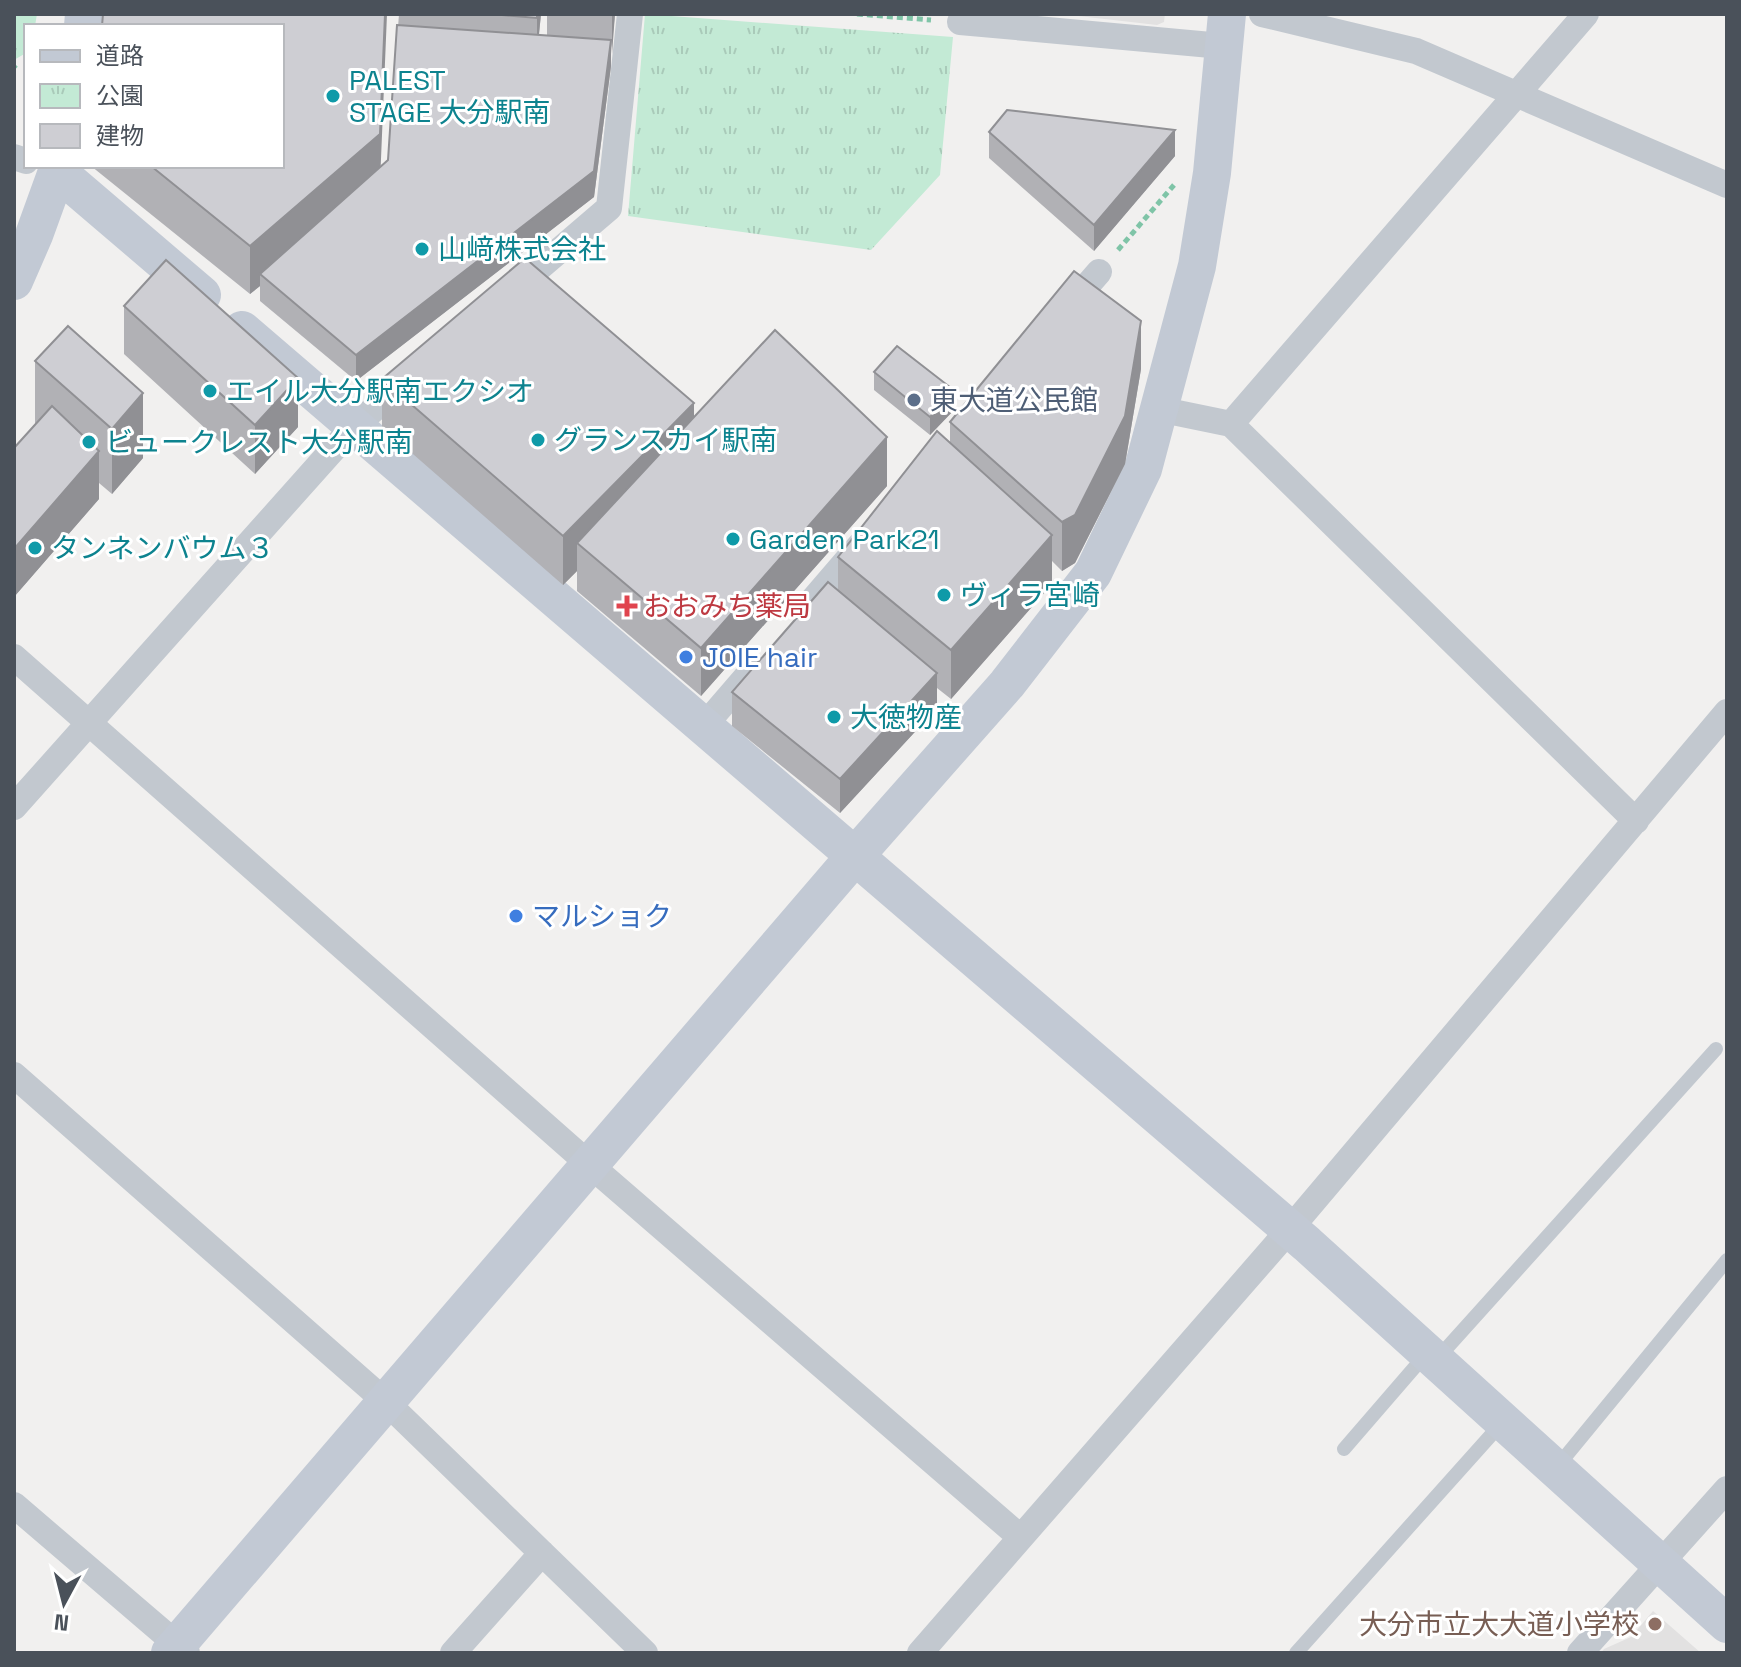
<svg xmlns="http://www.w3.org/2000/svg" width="1741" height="1667" viewBox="0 0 1741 1667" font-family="'Space Grotesk','Noto Sans JP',sans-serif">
	<defs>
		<pattern id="park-tufts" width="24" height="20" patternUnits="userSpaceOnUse" patternTransform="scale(2)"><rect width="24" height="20" fill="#c3ead5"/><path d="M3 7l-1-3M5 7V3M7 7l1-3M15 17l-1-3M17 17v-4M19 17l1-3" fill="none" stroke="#a9cab9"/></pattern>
	</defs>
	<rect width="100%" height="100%" fill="#f1f0ef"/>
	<path fill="#e2e1e1" d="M1061,14h104l-1,8 -7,3z
		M1653,1611l48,42h-100l3,-4 27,-12z"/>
	<path fill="url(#park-tufts)" d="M14,14h23l-2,12h-9v27l-12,7z
		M645,14l308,23 -13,138 -69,75 -243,-34z"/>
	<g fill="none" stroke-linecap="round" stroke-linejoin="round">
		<path stroke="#7fc4a7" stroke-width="5" stroke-dasharray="6 4" stroke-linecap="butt" d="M857,14l74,6
			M14,67l2,-2
			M1118,250l56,-65"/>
		<path stroke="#c2c8cf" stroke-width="14" d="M1436,1360l280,-311
			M1344,1449l83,-96
			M1556,1468l171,-208
			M1296,1653l205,-229"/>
		<path stroke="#c2c8cf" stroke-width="26" d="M1262,14l154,37 311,134
			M960,22l262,24
			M14,157l12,4
			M513,290l96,-82 21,-194
			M1066,310l33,-38
			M1158,409l73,15 355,-410
			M1231,424l405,397
			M806,608l55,-64
			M14,657l576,508 430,372
			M704,726l50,-58
			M14,807l340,-381 53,-45
			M14,1075l372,327 259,251
			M14,1505l173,148
			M453,1653l89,-100
			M920,1653l370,-424 437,-517
			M1580,1653l147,-164"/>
		<path stroke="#c2c9d4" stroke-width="38" d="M83,26l1,-12
			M58,172l144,123
			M14,281l20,-46 25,-69
			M242,330l1065,914 420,380
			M170,1653l685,-797 152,-172 86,-111 50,-104 54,-203 15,-93 15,-159"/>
	</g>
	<path fill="#b1b1b5" d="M399,14h142l-2,21h8v-21h68l-4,40v12l-17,131 -238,184 -96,-80v-15l-10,8 -159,-128 289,1 8,-7z
		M989,132l186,24 -81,95 -105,-93z
		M124,306l174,121 -43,47 -131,-120z
		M68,326l75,132 -31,36 -13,-11v16l-85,98v-149l21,-24v-63z
		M1141,369l-16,95 -50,99 -13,8 -10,-10v23l-101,115 -14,-11v20l-97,105 -108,-87v-34l106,-102v-33l112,-114v-21z
		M874,372l81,37 -25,26 -56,-45z
		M382,379l312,38 193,69 -186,210 -124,-105v-20l-14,14 -181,-158z"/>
	<path fill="#909094" d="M385,14h2l-7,169 -120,91v12l-10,8v-48z
		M537,14h4l-4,38z
		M612,14h3l-3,40z
		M611,40v26l-17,131 -238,184v-26z
		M1175,130v26l-81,95v-26z
		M1141,321v48l-16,95 -50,99 -13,8v-49z
		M298,378v49l-43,47v-49z
		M955,391v18l-25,26v-18z
		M143,393v65l-31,36v-65z
		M694,403v49l-117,91v28l-14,14v-49z
		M887,437v49l-186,210v-48z
		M99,451v48l-85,98v-48z
		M1052,535v49l-101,115v-49z
		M937,673v35l-97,105v-34z"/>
	<path fill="#ceced3" stroke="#909094" stroke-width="2" d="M103,14h282l-5,120 -130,112 -99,-80h131v-140h-180z
		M491,14h46v4z
		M397,25l214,15 -17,131 -238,184 -96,-81 128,-114z
		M1007,110l168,20 -81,95 -105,-93z
		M525,258l169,145 -131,133 -181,-157z
		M166,260l132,118 -43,47 -131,-119z
		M1074,271l67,50 -16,95 -50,99 -13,7 -112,-100z
		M68,326l75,67 -31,36 -77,-68z
		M775,330l112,107 -186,211 -124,-105z
		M897,346l58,45 -25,26 -56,-45z
		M52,406l47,45 -85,98v-101z
		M937,431l115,104 -101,115 -113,-93z
		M828,582l109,91 -97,106 -108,-87z"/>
	<g fill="#0f9aa8" stroke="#fff" stroke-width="3">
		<circle cx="333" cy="96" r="8"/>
		<circle cx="422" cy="249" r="8"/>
		<circle cx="210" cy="391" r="8"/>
		<circle cx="538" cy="440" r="8"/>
		<circle cx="89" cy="442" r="8"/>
		<circle cx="733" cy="539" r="8"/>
		<circle cx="35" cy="548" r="8"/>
		<circle cx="944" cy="595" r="8"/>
		<circle cx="834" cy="717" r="8"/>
	</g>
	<circle fill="#5c6f8a" stroke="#fff" stroke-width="3" cx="914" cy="400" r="8"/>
	<path fill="#e0444e" stroke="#fff" stroke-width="3" d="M623 594h8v8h8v8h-8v8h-8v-8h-8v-8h8z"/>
	<g fill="#3f7fe0" stroke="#fff" stroke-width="3">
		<circle cx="686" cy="657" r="8"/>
		<circle cx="516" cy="916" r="8"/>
	</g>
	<circle fill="#8d6e63" stroke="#fff" stroke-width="3" cx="1655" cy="1624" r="8"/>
	<g text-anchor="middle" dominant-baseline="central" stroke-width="6" stroke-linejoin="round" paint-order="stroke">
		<g font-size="28" fill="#0d838f" stroke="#fff" text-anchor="start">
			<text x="349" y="80">PALEST<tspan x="349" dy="32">STAGE 大分駅南</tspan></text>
			<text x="438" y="249">山﨑株式会社</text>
			<text x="226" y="391">エイル大分駅南エクシオ</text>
			<text x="554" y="440">グランスカイ駅南</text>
			<text x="105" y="442">ビュークレスト大分駅南</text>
			<text x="749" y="539">Garden Park21</text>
			<text x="51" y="548">タンネンバウム３</text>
			<text x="960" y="595">ヴィラ宮崎</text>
			<text x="850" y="717">大徳物産</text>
		</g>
		<g font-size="28" fill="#4e5e75" stroke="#fff" text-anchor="start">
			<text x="930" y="400">東大道公民館</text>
		</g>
		<g font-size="28" fill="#be3a42" stroke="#fff" text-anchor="start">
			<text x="643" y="606">おおみち薬局</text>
		</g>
		<g font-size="28" fill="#366cbe" stroke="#fff" text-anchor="start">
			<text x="702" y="657">JOIE hair</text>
			<text x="532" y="916">マルショク</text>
		</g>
		<g font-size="28" fill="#785e54" stroke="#fff" text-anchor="end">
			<text x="1639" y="1624">大分市立大大道小学校</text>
		</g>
	</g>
	<rect width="1741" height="1667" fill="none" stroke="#4a515a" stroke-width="32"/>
	<rect x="24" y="24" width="260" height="144" fill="#ffffff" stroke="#b7b9bd" stroke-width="2"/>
	<rect x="40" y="50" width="40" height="12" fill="#c2c9d4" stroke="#b7b9bd" stroke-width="2"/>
	<text x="96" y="64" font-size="24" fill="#4a515a">道路</text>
	<rect x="40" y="84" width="40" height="24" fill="url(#park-tufts)" stroke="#b7b9bd" stroke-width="2"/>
	<text x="96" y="104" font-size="24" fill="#4a515a">公園</text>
	<rect x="40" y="124" width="40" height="24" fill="#ceced3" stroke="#b7b9bd" stroke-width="2"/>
	<text x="96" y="144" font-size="24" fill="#4a515a">建物</text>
	<g transform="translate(64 1603) rotate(187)" stroke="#ffffff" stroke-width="6" paint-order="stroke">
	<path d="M0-6L14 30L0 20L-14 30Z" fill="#4a515a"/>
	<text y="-12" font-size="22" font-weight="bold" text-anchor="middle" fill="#4a515a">N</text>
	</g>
</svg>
